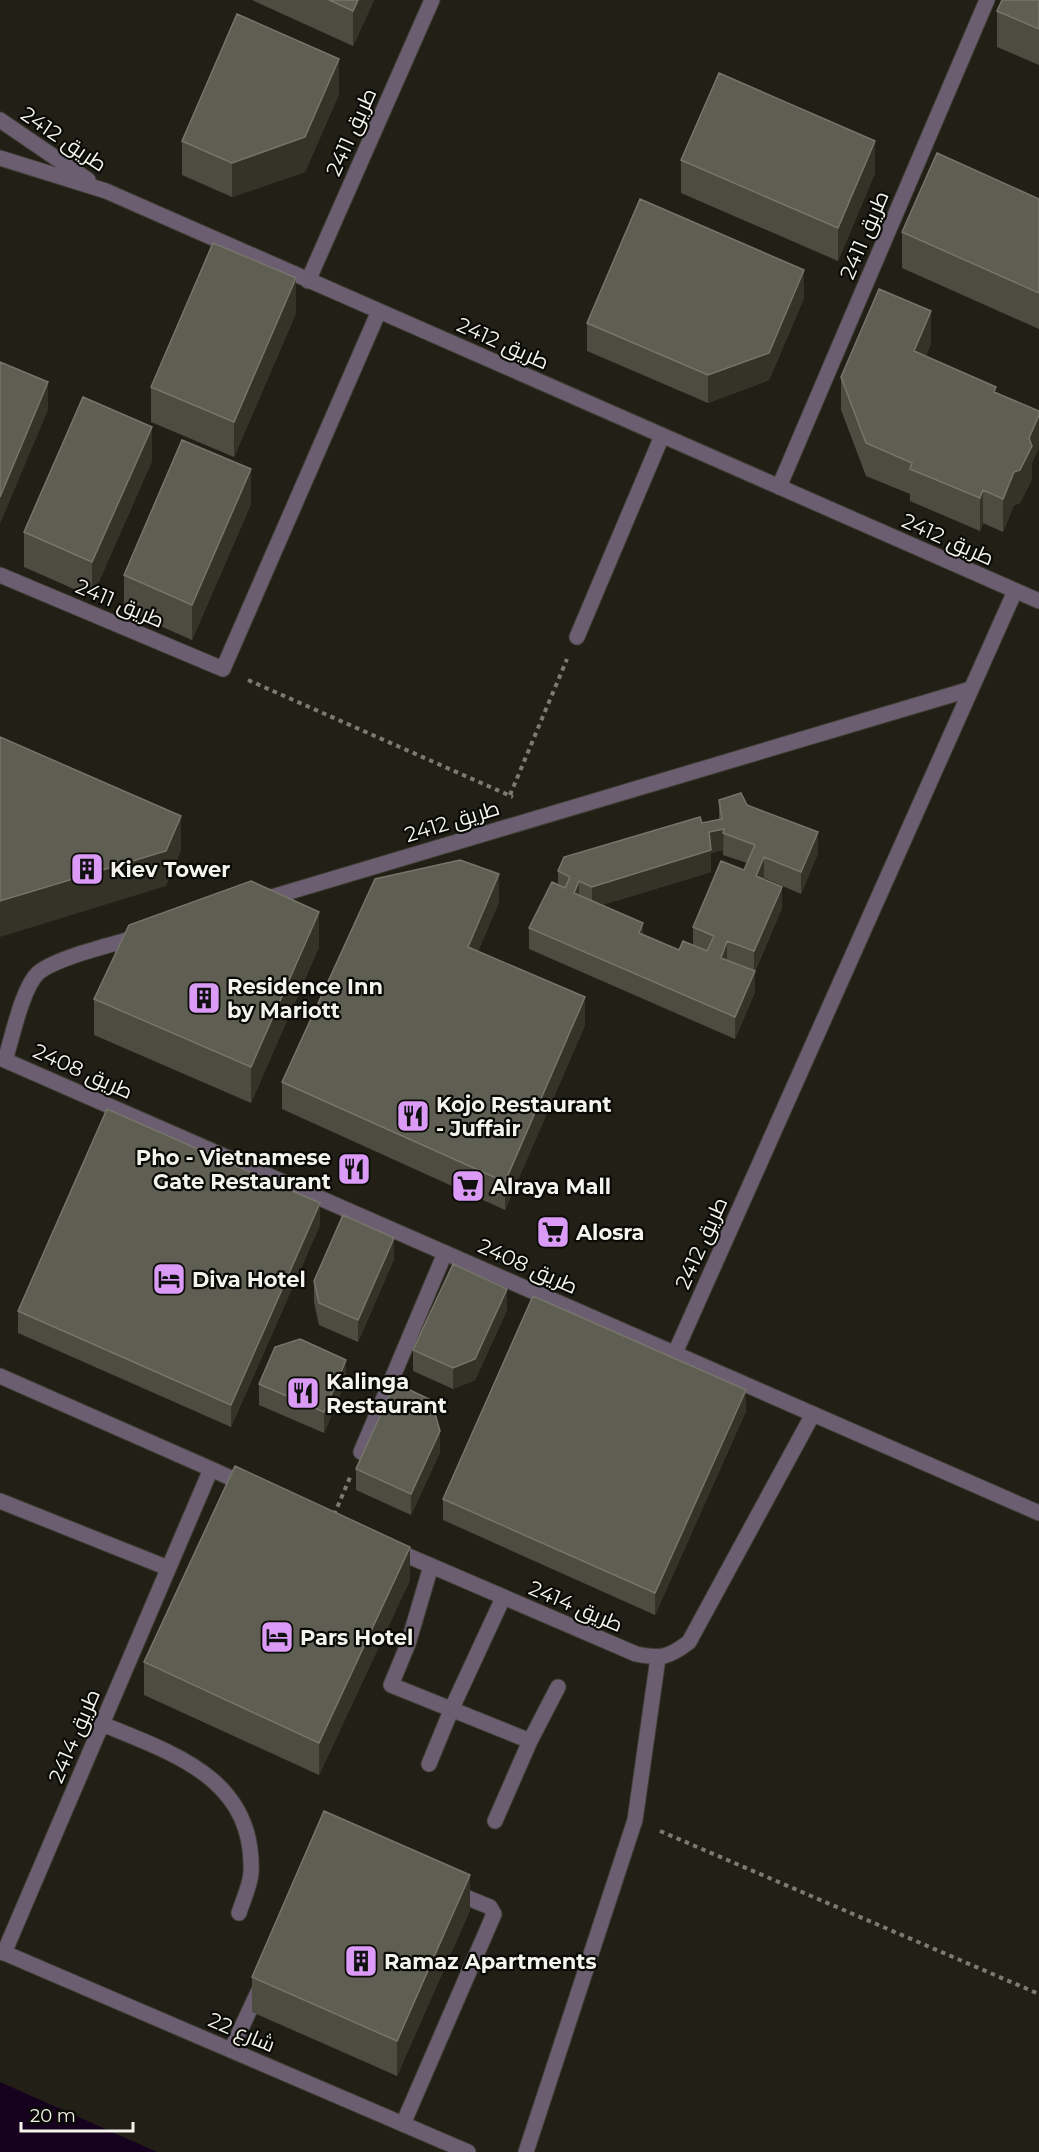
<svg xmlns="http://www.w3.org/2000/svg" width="1039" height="2152" viewBox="0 0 1039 2152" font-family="Montserrat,Cairo,sans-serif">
	<rect width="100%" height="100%" fill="#222016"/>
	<path fill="#16011e" d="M0,2082l157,70h-157z"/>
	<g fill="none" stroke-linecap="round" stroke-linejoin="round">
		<defs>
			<path id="service" d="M0,1376l211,93 -207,484
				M361,1452l84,-199
				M211,1469l35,16
				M0,1501l168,67
				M392,1549l244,105c25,5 32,4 53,-12l124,-228
				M431,1566l-23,78 -17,41 139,56
				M102,1724c73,30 153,55 149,149 -1,13 -8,27 -12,40
				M429,1764l23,-56 51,-110
				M495,1821l35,-80 28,-54
				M231,2050l28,-60
				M403,2124l91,-210 -4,-7 -39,-16
				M526,2152l109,-332 23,-162"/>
			<path id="minor" d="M0,120l88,60
				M0,158l106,33 933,410
				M308,281l124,-281
				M779,487l208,-487
				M0,575l223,94 156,-358
				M577,637l85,-201
				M262,900l709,-211
				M0,1058l1039,455
				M5,1060c7,-21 17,-72 33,-87 17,-15 76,-29 100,-36
				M675,1353l340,-762
				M0,1951l468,201"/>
		</defs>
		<use href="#service" stroke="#3f3e34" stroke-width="17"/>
		<use href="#minor" stroke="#3f3e34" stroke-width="17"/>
		<path stroke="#7c7a71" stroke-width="4" stroke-dasharray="4.5 4.5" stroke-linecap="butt" d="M248,680l265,117
			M510,795l57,-136
			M334,1515l17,-40
			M660,1831l379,163"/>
		<use href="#service" stroke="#6a5e70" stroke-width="15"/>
		<use href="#minor" stroke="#6a5e70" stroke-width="15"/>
	</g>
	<path fill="#4e4c41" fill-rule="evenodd" d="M252,0h122l-21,46z
		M1039,0v65l-42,-18v-36z
		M339,94l-34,78 -73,25 -50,-22v-34z
		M681,160l194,13 -37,88 -157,-68z
		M1039,199v130l-137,-61v-36z
		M804,298l-35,82 -61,23 -121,-52v-28z
		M296,313l-62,144 -83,-35v-35z
		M931,343l-5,13 70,37 43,18v36l-7,16v16l-12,24 -6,2 -11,27 -20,-9 -3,8 -70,-30v-7l-44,-18 -25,-66v-33z
		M152,461l-60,136 -68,-30v-35z
		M251,504l-59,136 -68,-30v-35z
		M719,800l28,5 71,48 -17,41 -37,-16v1l18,29 -27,63v21l-20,47 -206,-90v-21l29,-43v-14l144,-48 17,-4zM723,850v5l24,8 -3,7 -51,57v18l-14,5 -36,-16 -41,-29 109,-33v-19z
		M499,902l-21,49 107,74 -80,185 -223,-101v-27z
		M319,947l-68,156 -157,-68v-36z
		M320,1225l-89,202 -213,-94v-22z
		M394,1259l-36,83 -39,-17 -5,-23v-21z
		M507,1310l-32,70 -22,9 -40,-18v-21z
		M346,1381l-22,52 -65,-28v-21z
		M746,1411l-91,204 -212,-95v-21z
		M440,1452l-29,63 -55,-25v-21z
		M410,1580l-91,195 -175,-80v-33z
		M470,1910l-73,166 -145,-64v-35z"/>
	<path fill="#353328" d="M358,0h16l-21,46v-35z
		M339,59v35l-34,78 -73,25v-34z
		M875,141v32l-37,88v-33z
		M804,270v28l-35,82 -61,23v-28z
		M296,278v35l-62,144v-35z
		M931,311v32l-17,41v-33z
		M48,382v28l-48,114v-27z
		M1039,415v32l-7,16v16l-12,24 -6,2 -11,27v-33z
		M152,427v34l-60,136v-35z
		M251,469v35l-59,136v-35z
		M983,490v33l-3,8v-33z
		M181,816v35l-15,35 -166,51v-36z
		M724,829l-1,21 -12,3v19l-119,36v-21l117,-55z
		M818,832v21l-17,41v-22z
		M764,857v21l-8,19v-21z
		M499,874v28l-31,72v-27z
		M579,881v22l-5,-10z
		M782,887v21l-28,64v-21z
		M319,912v35l-68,156v-36z
		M643,923v22l-4,-12z
		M727,941v21l-6,-4z
		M755,971v21l-20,47v-22z
		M585,997v28l-80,185v-28z
		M320,1203v22l-89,202v-22z
		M394,1238v21l-36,83v-22z
		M507,1289v21l-32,70 -22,9v-21z
		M346,1360v21l-22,52v-21z
		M746,1390v21l-91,204v-22z
		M440,1431v21l-29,63v-21z
		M410,1547v33l-91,195v-32z
		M470,1875v35l-73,166v-35z"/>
	<path fill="#5f5e53" stroke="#77756b" stroke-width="1.5" fill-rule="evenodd" d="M329,0h29l-5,11z
		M1002,0h37v29l-42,-18z
		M237,14l102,45 -34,78 -73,26 -50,-22z
		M719,73l156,68 -37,87 -157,-68z
		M937,153l102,46v94l-137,-61z
		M640,199l164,71 -35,83 -61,22 -121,-52z
		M213,243l83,35 -62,144 -83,-35z
		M879,289l52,22 -17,40 82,36 -2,5 45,19v4l-10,23 3,8 -12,24 -6,2 -11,27 -20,-9 -3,8 -70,-29 2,-6 -46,-20 -25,-66z
		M0,362l48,20 -48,115z
		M83,397l69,30 -60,135 -68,-30z
		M182,440l69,29 -59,136 -68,-30z
		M0,737l181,79 -15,35 -166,50z
		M741,793l6,12 71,27 -17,40 -37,-15 -8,19 26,11 -28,64 -27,-10 -6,17 34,13 -20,46 -206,-89 23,-46 13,6 5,-11 -12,-6 6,-14 136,-40 2,6 20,-4 -3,-19zM724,829l-1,4 32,12 -11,25 -23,-9 -28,66 21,9 -7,15 -24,-10 -4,9 -40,-17 4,-10 -69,-30 5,-12 13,6 119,-37 -2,-18z
		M460,860l39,14 -31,73 117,50 -80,185 -223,-100 93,-203z
		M251,881l68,31 -68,155 -157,-68 35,-74z
		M107,1109l213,94 -89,202 -213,-94z
		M343,1215l51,23 -36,82 -39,-17 -5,-22z
		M453,1264l54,25 -32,70 -22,9 -40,-18z
		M533,1296l213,94 -91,203 -212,-94z
		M300,1339l46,21 -22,52 -65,-28 16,-37z
		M395,1383l36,17 9,31 -29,63 -55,-25z
		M235,1466l175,81 -91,196 -175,-81z
		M324,1811l146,64 -73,166 -145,-64z"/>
	<defs>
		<symbol id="building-square" viewBox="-11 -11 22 22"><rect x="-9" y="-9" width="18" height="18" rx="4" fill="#da9af6" stroke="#0a0a06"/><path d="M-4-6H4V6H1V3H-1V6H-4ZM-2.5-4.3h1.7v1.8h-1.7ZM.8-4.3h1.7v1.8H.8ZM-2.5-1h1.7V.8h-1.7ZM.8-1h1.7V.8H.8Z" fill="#111"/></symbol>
		<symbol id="restaurant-square" viewBox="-11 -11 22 22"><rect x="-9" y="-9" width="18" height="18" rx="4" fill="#da9af6" stroke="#0a0a06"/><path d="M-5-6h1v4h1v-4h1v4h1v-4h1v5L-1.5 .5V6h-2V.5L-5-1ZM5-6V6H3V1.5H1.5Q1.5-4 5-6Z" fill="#111"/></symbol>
		<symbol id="supermarket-square" viewBox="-11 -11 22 22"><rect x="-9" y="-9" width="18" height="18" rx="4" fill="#da9af6" stroke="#0a0a06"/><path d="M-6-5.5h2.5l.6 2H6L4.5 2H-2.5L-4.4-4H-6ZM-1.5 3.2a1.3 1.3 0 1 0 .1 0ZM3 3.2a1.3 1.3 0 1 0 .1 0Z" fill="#111"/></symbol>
		<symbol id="hotel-square" viewBox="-11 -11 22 22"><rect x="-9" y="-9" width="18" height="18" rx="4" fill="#da9af6" stroke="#0a0a06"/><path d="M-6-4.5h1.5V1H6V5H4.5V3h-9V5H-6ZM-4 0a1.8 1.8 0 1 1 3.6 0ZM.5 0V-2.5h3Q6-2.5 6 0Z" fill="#111"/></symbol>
	</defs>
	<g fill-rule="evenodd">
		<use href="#building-square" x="68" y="850" width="38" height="38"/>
		<use href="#building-square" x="185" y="979" width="38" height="38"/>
		<use href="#restaurant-square" x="394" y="1097" width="38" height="38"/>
		<use href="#restaurant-square" x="335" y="1150" width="38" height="38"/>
		<use href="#supermarket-square" x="449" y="1167" width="38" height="38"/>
		<use href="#supermarket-square" x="534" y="1213" width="38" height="38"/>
		<use href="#hotel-square" x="150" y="1260" width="38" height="38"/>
		<use href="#restaurant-square" x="284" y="1374" width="38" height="38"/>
		<use href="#hotel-square" x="258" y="1618" width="38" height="38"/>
		<use href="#building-square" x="342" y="1942" width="38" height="38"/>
	</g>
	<g text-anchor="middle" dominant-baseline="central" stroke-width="4.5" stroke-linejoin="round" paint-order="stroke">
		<g font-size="21" fill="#f4f3ec" stroke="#0a0a06">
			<text transform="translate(351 132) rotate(-66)">طريق 2411</text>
			<text transform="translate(64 139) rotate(34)">طريق 2412</text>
			<text transform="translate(864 235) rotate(-67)">طريق 2411</text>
			<text transform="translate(503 343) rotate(24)">طريق 2412</text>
			<text transform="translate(948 539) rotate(24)">طريق 2412</text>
			<text transform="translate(120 603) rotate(23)">طريق 2411</text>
			<text transform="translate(452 821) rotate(-17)">طريق 2412</text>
			<text transform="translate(83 1071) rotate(24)">طريق 2408</text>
			<text transform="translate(701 1243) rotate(-66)">طريق 2412</text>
			<text transform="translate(528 1266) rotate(24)">طريق 2408</text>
			<text transform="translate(576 1606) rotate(23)">طريق 2414</text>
			<text transform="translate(74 1736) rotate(-67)">طريق 2414</text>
			<text transform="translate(242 2032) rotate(23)">شارع 22</text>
		</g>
		<g font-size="21" font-weight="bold" fill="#f4f3ec" stroke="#0a0a06" text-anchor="start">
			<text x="110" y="869">Kiev Tower</text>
			<text x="227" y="986">Residence Inn<tspan x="227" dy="24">by Mariott</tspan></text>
			<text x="436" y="1104">Kojo Restaurant<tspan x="436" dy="24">- Juffair</tspan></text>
			<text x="331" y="1157" text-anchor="end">Pho - Vietnamese<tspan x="331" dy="24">Gate Restaurant</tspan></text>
			<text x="491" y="1186">Alraya Mall</text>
			<text x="576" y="1232">Alosra</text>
			<text x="192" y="1279">Diva Hotel</text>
			<text x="326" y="1381">Kalinga<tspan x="326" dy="24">Restaurant</tspan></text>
			<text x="300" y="1637">Pars Hotel</text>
			<text x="384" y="1961">Ramaz Apartments</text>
		</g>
	</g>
	<path d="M21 2122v9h112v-9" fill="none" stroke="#f4f3ec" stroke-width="3"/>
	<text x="30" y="2122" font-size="18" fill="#f4f3ec" stroke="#0a0a06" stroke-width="4.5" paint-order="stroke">20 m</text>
</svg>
